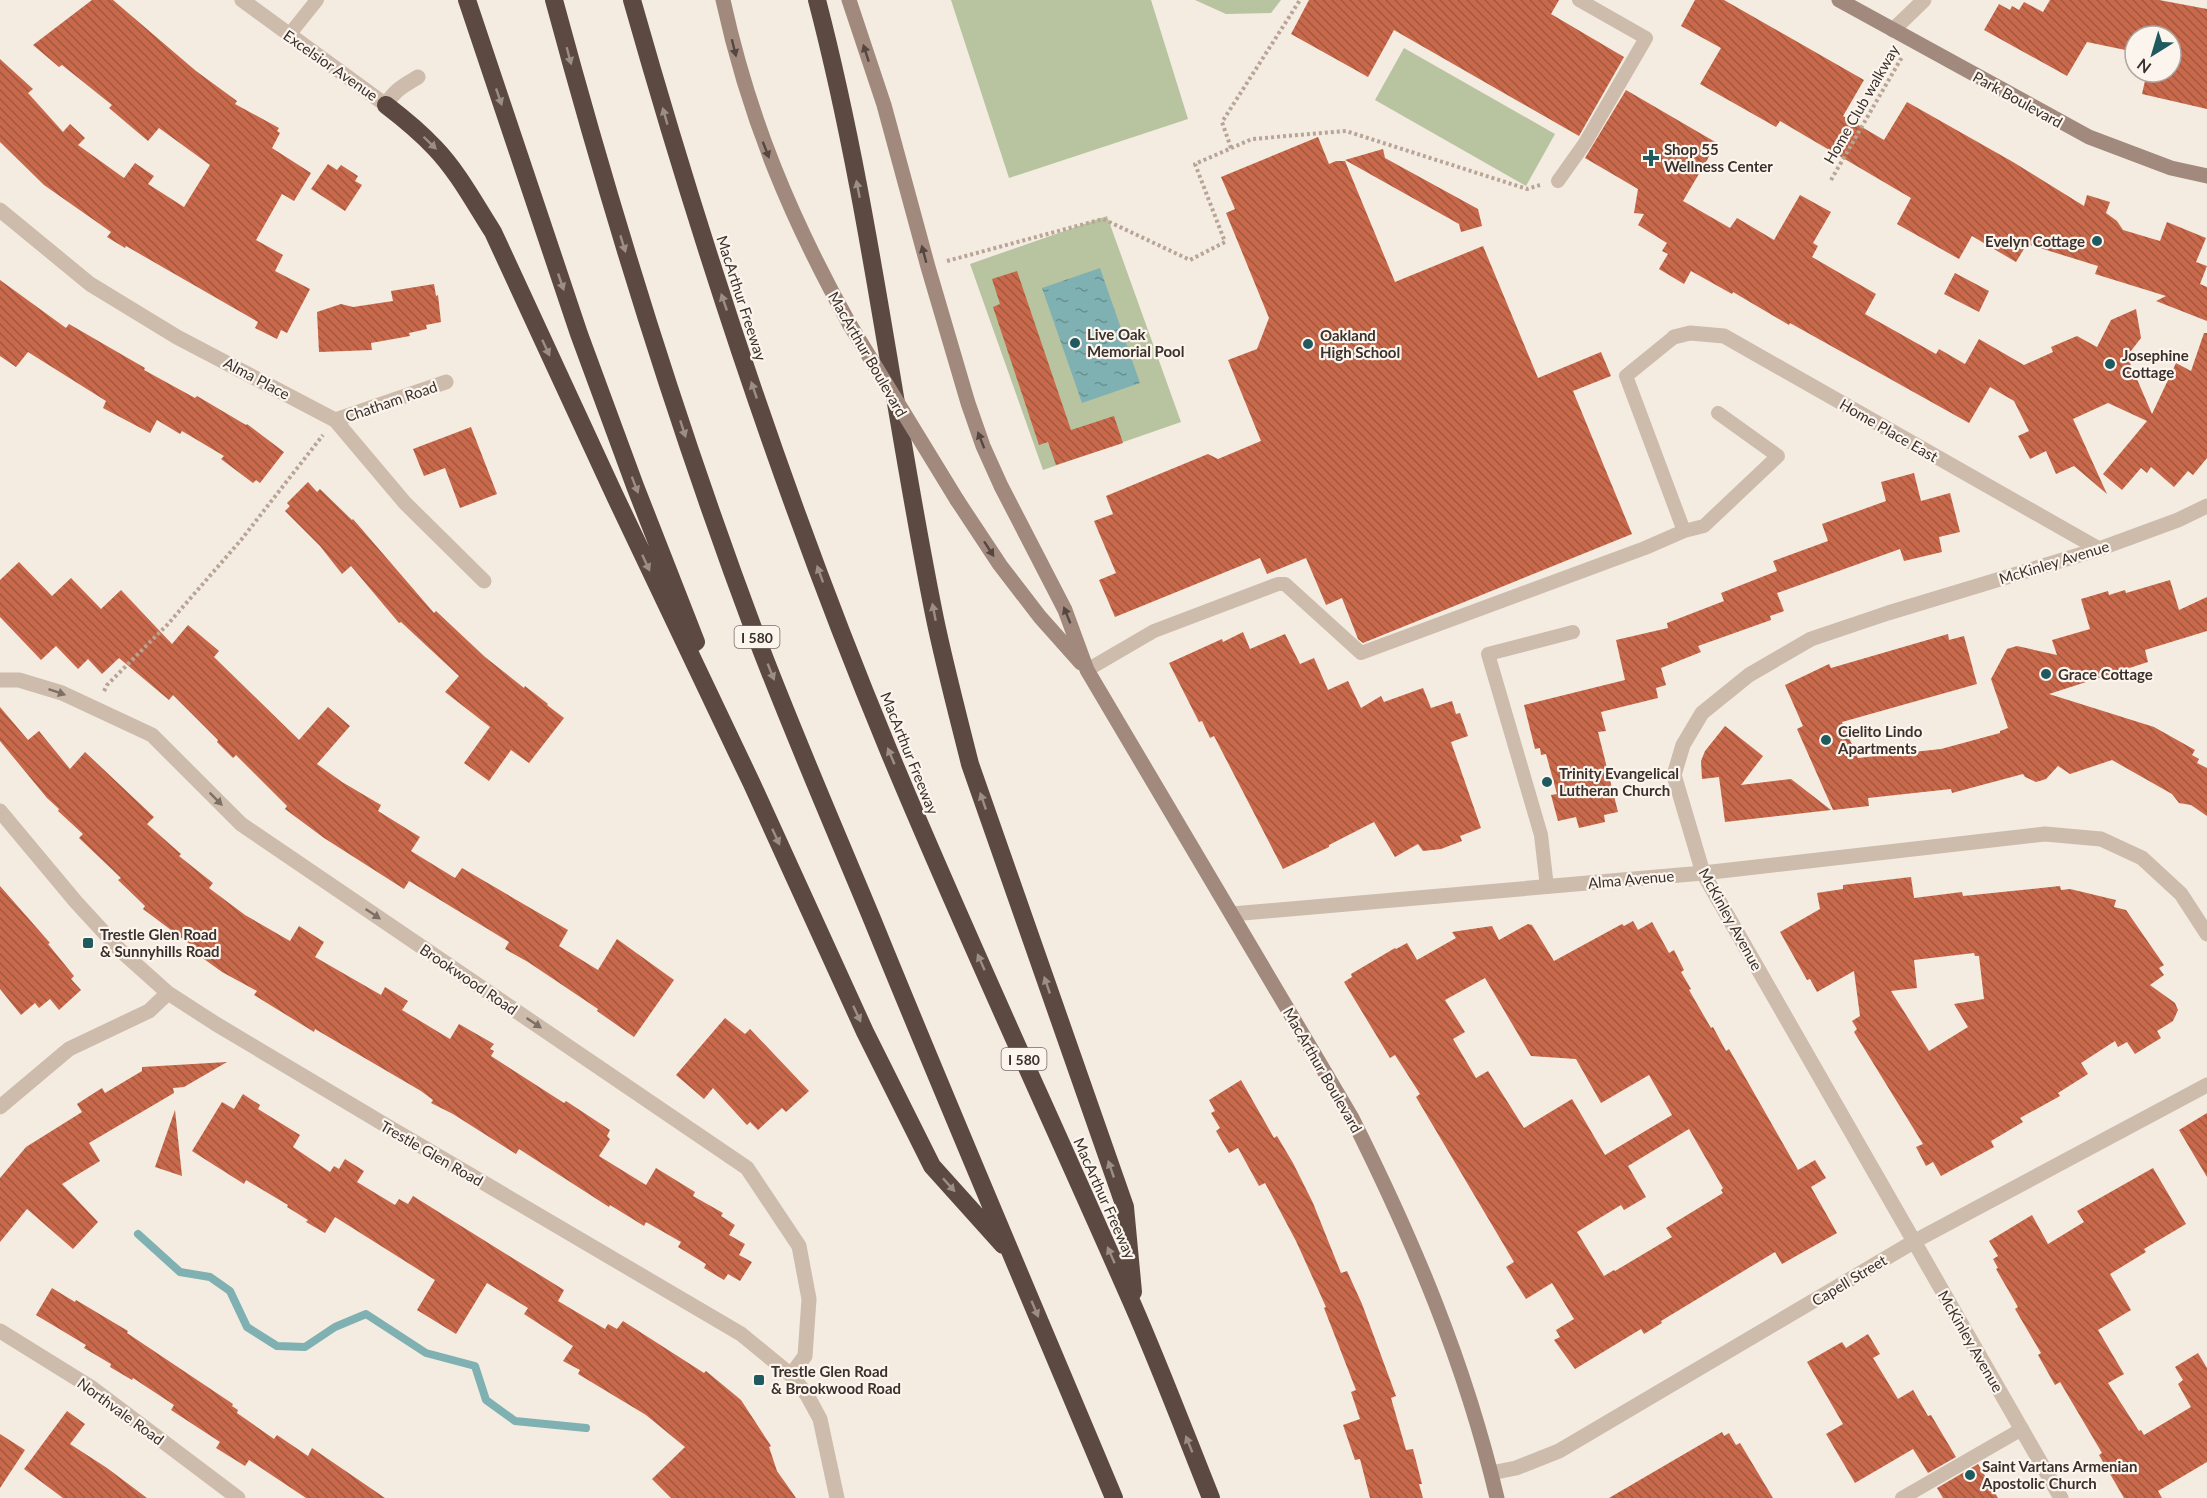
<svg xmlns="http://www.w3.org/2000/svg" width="2207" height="1498" viewBox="0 0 2207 1498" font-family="Lato,sans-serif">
	<defs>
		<pattern id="water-ripples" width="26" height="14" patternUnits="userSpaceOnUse" patternTransform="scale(1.5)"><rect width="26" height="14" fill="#7fb0b2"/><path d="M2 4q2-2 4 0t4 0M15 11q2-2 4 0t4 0" fill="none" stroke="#699091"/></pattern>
		<pattern id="building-back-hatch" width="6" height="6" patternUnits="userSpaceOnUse" patternTransform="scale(1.5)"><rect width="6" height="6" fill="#c8694b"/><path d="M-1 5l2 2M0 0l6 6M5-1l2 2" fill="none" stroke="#a4573f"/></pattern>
	</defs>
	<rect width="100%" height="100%" fill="#f4ebe1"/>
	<path fill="#b8c4a0" d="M951,0h200l37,119 -179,59z
		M1195,0h86l-10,13 -45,1z
		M1404,48l151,86 -29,52 -151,-86z
		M1107,216l74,206 -138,48 -73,-206z"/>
	<path fill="url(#water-ripples)" d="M1100,268l40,115 -58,20 -40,-115z"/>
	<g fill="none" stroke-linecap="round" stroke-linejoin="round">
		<path stroke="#7fb0b2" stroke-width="8" d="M138,1234l42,38 30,5 20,14 17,36 30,19 28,1 30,-20 31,-13 60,39 49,13 11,34 29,21 71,7"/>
	</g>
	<path fill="url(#building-back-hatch)" fill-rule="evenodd" d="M92,0h21l83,71 41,30 -2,3 44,24 -2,3 3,2 -8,15 39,25 -17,28 -12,-7 -26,46 27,15 -8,16 35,18 -23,44 -6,-3 -4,9 -22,-11 3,-6 -132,-76 -1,2 -18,-11 4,-5 -67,-47 -44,-43v-83l33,30 -5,4 35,39 7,-8 15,14 -7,7 46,33 11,-15 19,13 -6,8 36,23 26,-42 -51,-37 -11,13 -39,-33 3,-3 -50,-40 -3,2 -26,-22z
		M1309,0h250l-8,14 73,43 -45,79 -185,-106 -26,47 -77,-43z
		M1695,0h29l140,80 -21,36 41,24 23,-38 106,60 71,44 3,-11 23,7 -4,11 11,8 6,9 37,11 7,-19 39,16 -10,24 11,4 -7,18 7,3v34l-51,-20 10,-5 -71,-22 3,-8 -71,-22 -11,18 -44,-26 -13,23 -62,-35 14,-26 -131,-77 -4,6 -76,-43 21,-36 -40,-22z
		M2050,0h109l48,9v100l-65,-15 5,-22h24v-36h-36v16l-48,-10 -20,34 -83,-46 15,-26 11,6 2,-4 7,4 5,-8 19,10z
		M1626,90l91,53 -34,58 47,27 7,-10 37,22 26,-45 31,17 -18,31 5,3 -6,11 64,37 -11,20 71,40 3,-5 26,15 14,-25 45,26 29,-13 -2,-5 26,-11 20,11 14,-27 25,-11 5,29 -14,18 25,58 24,-51 15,8 13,-38h3v125l-14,17 -5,-4 -14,16 -23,-20 -4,6 -6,-5 -19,22 -19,-16 44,-53 -39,-18 -35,16 34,75 -33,-28 -18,8 -10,-23 -16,8 -12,-23 11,-5 -15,-30 -24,-14 -21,36 -179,-100 -1,2 -56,-33 -1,2 -41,-23 -7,13 -25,-15 9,-15 -6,-3 5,-8 -29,-18 6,-11 -10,-1 4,-24 -53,-31z
		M1318,137l11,27 7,-3h9l50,121 88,-36 55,132 63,-26 10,24 -38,15 59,143 -269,109 -5,-4 -16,-41 -16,7 -20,-47 -39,16 -7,-16 -145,59 -16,-37 17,-7 -22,-52 19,-7 -7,-18 102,-42 10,5 43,-18 -33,-81 29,-11 12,-31 -43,-105 9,-4 -14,-32z
		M1383,149l2,9 93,51 4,17 -21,6 -2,-8 -114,-64z
		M328,164l9,6 4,-5 17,11 -3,5 7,4 -17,26 -34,-22z
		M1017,271l54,159 43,-14 9,27 -67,22 -8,-23 -9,3 -46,-138 7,-3 -8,-25z
		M1955,273l34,18 -10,21 -35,-18z
		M0,280l66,48 3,-4 76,44 -1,2 51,28 2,-2 49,29 1,-1 37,28 -24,31 -4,-3 -3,3 -32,-24 3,-3 -42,-25 -2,3 -23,-14 -7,13 -47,-25 3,-7 -78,-49 -12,15 -16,-11z
		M434,284l2,12 2,-1 3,27 -15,3 1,4 -18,4 1,3 -39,7 1,7 -53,2 -2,-40 24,-8 12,3 40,-6 -2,-10z
		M471,427l26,67 -37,14 -15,-40 -21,8 -11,-27z
		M1914,473l7,28 29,-8 10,39 -21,5 3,15 -38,9 -4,-12 -123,44 7,18 -14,5 1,4 -73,26 3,6 -40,16 5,17 -10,3 2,10 -57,14 5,19 -8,1 20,80 -14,3 1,7 -26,6 -3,-11 -18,4 -7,-26 6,-1 -11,-40 -5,1 -1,-7 -5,1 -11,-44 101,-25 -9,-40 52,-12 -1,-5 57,-22 -3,-8 56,-22 -4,-10 55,-20 -6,-17 64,-23 -5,-19z
		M308,482l9,10 3,-3 32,31 1,-1 81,94 2,-2 49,46 39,31 1,-2 23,18 -1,1 17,13 -35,45 -18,-13 -22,31 -25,-18 26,-36 -45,-35 14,-16 -58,-54 -2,1 -48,-57 -9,8 -22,-28 -35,-35 5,-5 -3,-3z
		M19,562l33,34 19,-18 30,31 20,-19 51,54 16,-19 31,26 -5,6 85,83 29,-33 22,19 -33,38 25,18 39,23 -3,6 42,26 -9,14 44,27 7,-10 106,62 -9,16 39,24 19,-31 57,41 -40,57 -37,-26 1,-2 -70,-47 -23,-13 4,-7 -100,-61 -5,8 -80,-51 -39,-29 2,-3 -51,-51 -3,3 -16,-16 1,-2 -45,-45 -4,5 -50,-42 -17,16 -14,-15 -10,10 -22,-23 -15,14 -41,-43v-37z
		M2170,580l9,30 28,-13v34l-62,19 3,12 -99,32 105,33 41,23 -3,5 7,4 -2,4 10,5v48l-16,-11 -12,-2 -7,-9 -60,-34 -42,14 -12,-8 -12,13 -10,3 -11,-5 -2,-3 -71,19 -1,-4 -83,9 1,8 -36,4 -36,-81 6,-3 -18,-41 44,-21 2,4 117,-34 1,6 15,-4 13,48 -135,38 16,36 83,-9 59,-16v-2l8,-3 -17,-49 16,-30 10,-3 40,9 -5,-15 38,-11 -9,-30 27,-8 1,4 16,-5 1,3z
		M1243,632l7,17 35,-15 15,30 14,-6 14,32 20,-9 13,27 20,-12 3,6 39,-14 8,20 21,-7 4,13 4,-1 8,23 -17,6 30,86 -21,8 2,5 -21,8 -18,2 -5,-7 -23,13 -21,-35 -45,23v2l-46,22 -69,-133 -4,2 -8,-17 -3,1 -30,-59 53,-24 1,3z
		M0,707l28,33 11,-9 31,38 15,-17 69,65 -7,7 34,30 -2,2 34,27 -4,5 36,27 45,26 9,-15 25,16 -9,15 66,38 4,-8 23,14 -6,9 48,29 9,-15 35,20 -4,5 4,2 -3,5 73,47 2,-2 44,29 -3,6 3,3 -11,17 47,29 10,-17 39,24 -2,4 30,17 -2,3 14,9 -6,10 16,9 -6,11 13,7 -12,19 -12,-7 -4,6 -20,-12 2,-4 -28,-17 3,-5 -35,-20 -2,4 -34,-21 -1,2 -90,-58 -3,5 -63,-40 -22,-11 2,-3 -12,-9 -106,-62 -1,3 -60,-37 3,-4 -35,-19 -29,-21 2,-3 -52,-39 2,-3 -27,-26 3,-2 -42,-40 4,-4 -25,-23 1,-2 -12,-11 -47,-57z
		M1725,726l38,30 -22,29 50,-6 40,31 -106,12 -6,-45 -17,2 -1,-18 4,-10z
		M1911,877l3,21 48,-6 1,4 97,-10 1,4 9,-1 46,11 -2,7 12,3 38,55 -5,3 5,7 -14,10 25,18 3,7 -5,11 -16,10 4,7 -26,16 -8,-12 -9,5 -3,-6 -34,22 7,11 -30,19 2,3 -40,22 3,4 -32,19 3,6 -53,29 -8,-14 -7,4 -10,-19 7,-3 -69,-112 3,-3 -5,-8 8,-5 -6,-45 -37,21 -7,-13 -3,1 -27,-48 40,-23 -3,-16 26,-4v-4zM1974,953l1,3h4l5,43 -30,5 14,23 -39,24 -38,-60 26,-3 -3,-28z
		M0,886l50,57 -2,1 26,32 -3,3 10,11 -22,20 -9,-11 -11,9 -4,-5 -14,12 -21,-26z
		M1633,921l5,9 14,-8 17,31 5,-3 10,20 -3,2 10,17 -2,1 22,38 2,-1 13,24 3,-2 69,121 17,-10 11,18 -15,9 26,46 -55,31 -7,-12 -114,69 1,2 -18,11 -3,-5 -66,40 -21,-29 6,-3 -4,-7 18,-11 -22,-36 -26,16 -20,-32 8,-5 -98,-165 4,-3 -25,-39 -5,3 -46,-76 8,-5 -1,-3 44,-26 1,1 11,-6 10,17 39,-22 -4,-6 40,-6 7,14 29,-16 4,1 22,36 68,-37 2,2zM1485,978l46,78 45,3 25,44 48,-28 23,40 -67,40 -33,-56 -48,29 -36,-57 -12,7 -23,-39 12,-7 -20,-32zM1689,1129l34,59 -2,2 2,3 -57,35 6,9 -57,34 -1,-1 -10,6 -27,-44 44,-27 3,5 22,-13 -18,-31z
		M725,1018l20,16 5,-5 59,62 -23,21 -4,-4 -24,22 -8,-8 -3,3 -34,-37 -9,11 -28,-24z
		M227,1062l-43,25 -11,1 1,5 -85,50 11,18 -38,23 36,38 -25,27 -46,-40 -27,33v-64l26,-31 56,-35 -5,-8 25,-16 3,5 37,-22v-4z
		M1241,1080l33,58 3,-2 16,27 20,40 28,70 6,-2 15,33 34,92 -5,2 15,52 7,-1 9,35h-3l4,14h-53l-10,-39 -5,1 -12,-35 17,-6 -9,-27 5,-2 -32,-82 2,-1 -30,-66 -31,-58 -6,3 -21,-38 -9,5 -13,-22 4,-3 -9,-15 4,-2 -6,-11z
		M243,1094l17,11 -2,4 42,26 -7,12 37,25 4,-6 5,3 6,-10 19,12 -7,11 38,23 4,-6 9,5 5,-8 151,94 -6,11 47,28 3,-5 9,5 6,-8 81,52 2,-2 35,29 30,46 -2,1 8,24 19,27h-125l-19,-19 33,-32 -39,-32 -68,-41 2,-4 -17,-9 10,-15 -49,-32 4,-6 -41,-25 -31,51 -39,-24 18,-30 -100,-63 -10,16 -19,-11 2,-2 -21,-13 1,-2 -42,-25 -2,4 -52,-33 30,-49 12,7z
		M175,1110l7,66 -27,-9z
		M2207,1113v64l-28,-47z
		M2153,1168l33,56 -42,25 2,3 -36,22 21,36 -33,20 26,44 -16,9 31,48 2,-1 3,5 47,-28 -13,-23 5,-4 -8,-13 23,-14 9,15v94l-49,29 4,7h-38l-25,-43 3,-2 -42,-71 -5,3 -17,-30 3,-2 -26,-44 3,-2 -22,-38 2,-1 -5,-9 5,-3 -9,-15 43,-26 16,29 36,-22 -7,-11z
		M52,1288l23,14 1,-2 52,31 -1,2 106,71 -1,2 6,4 -1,3 37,26 3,-4 31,21 4,-8 73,50h-79l-57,-38 -4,6 -29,-18 4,-6 -49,-32 3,-5 -41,-27 -1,2 -22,-13 1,-3 -27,-16 2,-3 -50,-30z
		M1868,1334l12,20 -7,4 25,41 15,-9 15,26 3,-1 25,42 -28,16 -15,-24 -58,34 -29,-49 17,-10 -36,-62 35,-20 4,6z
		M67,1411l18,13 -15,20 37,24 40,30h-84l-39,-29z
		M1722,1432l2,4 5,-3 7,12 4,-2 33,55h-164z
		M0,1434l25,16 -25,38z
		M1978,1464l20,34h-55l-6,-10z"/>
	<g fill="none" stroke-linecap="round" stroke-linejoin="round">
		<path stroke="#b9a596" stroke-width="4" stroke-dasharray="3 3" stroke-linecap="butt" d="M1231,148l-9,-26 78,-122
			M1831,180l71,-123
			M947,261l156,-42 87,41 35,-18 -30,-78 57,-25 94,-8 181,58 13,-4
			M104,691l3,-6 61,-61 73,-84 82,-105"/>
		<path stroke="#cdbbac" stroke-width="14" d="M289,35l28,-35
			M1558,181l27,-38 61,-105 -67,-38
			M1684,531l20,-5 74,-70 -60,-43
			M1087,670l67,-39 124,-47h7l76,69 284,-105 39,-17 -58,-155 48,-39
			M1547,887l-6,-52 -53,-181 85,-22
			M1902,1498l120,-69"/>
		<path stroke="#cdbbac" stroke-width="15" d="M1893,30l31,-30
			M386,105c8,-15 19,-20 32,-28
			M0,210l90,74 87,53 158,83 70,83 79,78
			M1674,337l16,-4 34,3 375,213
			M335,420l111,-38
			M0,680h19l43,13 90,42 89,89 506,344 52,78 10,53 -4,57 -14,19
			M0,811l76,91 45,49 47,42 48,31 176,105 349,205 50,41 16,20 13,24 17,79
			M1232,914l471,-41 342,-39 56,5 41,19 39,36 26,40
			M0,1107l69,-58 80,-38 19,-18
			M0,1331l92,57 146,110
			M1491,1473l25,-5 43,-17 356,-210 292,-156
			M2061,1498l-358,-625 -29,-98 9,-30 19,-32 47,-38 62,-36 77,-26 211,-64 79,-29 29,-14"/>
		<path stroke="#cdbbac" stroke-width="15" d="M242,0l144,105"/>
		<path stroke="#a18a7d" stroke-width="15" d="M723,0c26,119 68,219 127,325
			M849,0l35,105 44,162 40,136 15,43 18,40 64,124 22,60 265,448c62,124 113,245 145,380
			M1839,0l250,137 82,31 36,8
			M957,500l43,65 40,52 41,46"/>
		<path stroke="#5c4a42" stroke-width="18" d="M467,0l112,334 56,152 61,156
			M554,0c58,215 124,428 202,636 36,95 77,189 116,283 79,194 161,386 242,579
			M632,0c72,254 155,505 256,749 77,186 163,369 244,554 28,64 53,130 79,195
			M817,0c53,203 76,413 118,619 10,48 23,97 35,145l155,443 8,85
			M386,105c17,13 34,27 49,43 23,24 40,56 58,84l122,264 137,288 113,248 67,134 71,79"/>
		<path stroke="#a18a7d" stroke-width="15" d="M850,325l107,175"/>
	</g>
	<defs><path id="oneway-solid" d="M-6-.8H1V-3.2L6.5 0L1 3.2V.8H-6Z" transform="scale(1.5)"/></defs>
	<g fill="#544640">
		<use href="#oneway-solid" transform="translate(734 48) rotate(76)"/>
		<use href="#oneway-solid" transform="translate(866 53) rotate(-108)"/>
		<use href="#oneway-solid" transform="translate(766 150) rotate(69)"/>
		<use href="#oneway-solid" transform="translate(924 254) rotate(-105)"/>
		<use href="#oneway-solid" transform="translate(981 440) rotate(-111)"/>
		<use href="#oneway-solid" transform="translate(989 549) rotate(57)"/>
		<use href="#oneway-solid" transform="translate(1067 615) rotate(-112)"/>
	</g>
	<g fill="#9c8e87">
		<use href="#oneway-solid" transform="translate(569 56) rotate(75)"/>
		<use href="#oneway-solid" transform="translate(499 97) rotate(71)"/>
		<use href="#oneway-solid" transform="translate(665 116) rotate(-106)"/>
		<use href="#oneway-solid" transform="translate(430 143) rotate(44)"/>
		<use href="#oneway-solid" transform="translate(858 189) rotate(-101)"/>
		<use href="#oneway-solid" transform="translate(623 244) rotate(73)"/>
		<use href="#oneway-solid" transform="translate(561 282) rotate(71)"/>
		<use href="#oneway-solid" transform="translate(724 302) rotate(-109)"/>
		<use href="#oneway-solid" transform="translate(546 348) rotate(65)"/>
		<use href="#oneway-solid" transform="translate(754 390) rotate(-109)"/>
		<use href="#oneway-solid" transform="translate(683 429) rotate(72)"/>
		<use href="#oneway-solid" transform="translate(635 485) rotate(69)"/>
		<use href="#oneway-solid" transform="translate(646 563) rotate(65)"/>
		<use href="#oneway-solid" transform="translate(820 574) rotate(-110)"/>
		<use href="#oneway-solid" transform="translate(934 612) rotate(-101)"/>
		<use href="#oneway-solid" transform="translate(771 672) rotate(68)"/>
		<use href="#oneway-solid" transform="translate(891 756) rotate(-113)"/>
		<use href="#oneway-solid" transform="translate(983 801) rotate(-109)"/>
		<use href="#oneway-solid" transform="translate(776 837) rotate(65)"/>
		<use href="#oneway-solid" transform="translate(981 962) rotate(-114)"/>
		<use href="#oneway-solid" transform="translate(1047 985) rotate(-109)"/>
		<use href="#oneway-solid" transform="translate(857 1014) rotate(65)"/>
		<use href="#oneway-solid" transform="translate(1111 1169) rotate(-109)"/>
		<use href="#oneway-solid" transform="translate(949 1185) rotate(48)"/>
		<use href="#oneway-solid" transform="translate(1111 1255) rotate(-114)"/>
		<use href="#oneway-solid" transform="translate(1035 1309) rotate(67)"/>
		<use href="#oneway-solid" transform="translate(1189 1444) rotate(-112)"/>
	</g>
	<g fill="#7d6f65">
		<use href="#oneway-solid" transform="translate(57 692) rotate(19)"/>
		<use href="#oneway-solid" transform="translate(216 799) rotate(45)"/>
		<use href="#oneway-solid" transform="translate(373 914) rotate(34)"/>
		<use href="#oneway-solid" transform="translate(534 1023) rotate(34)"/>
	</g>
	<g fill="#1f5a5e" stroke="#fbf5ee" stroke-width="2">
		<path d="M1648 149h6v6h6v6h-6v6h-6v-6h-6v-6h6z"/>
		<circle cx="2097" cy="241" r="6"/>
		<circle cx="1075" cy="343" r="6"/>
		<circle cx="1308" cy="344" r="6"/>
		<circle cx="2110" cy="364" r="6"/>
		<circle cx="2046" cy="674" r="6"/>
		<circle cx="1826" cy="740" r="6"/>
		<circle cx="1547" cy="782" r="6"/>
		<rect x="82" y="937" width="12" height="12" rx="3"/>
		<rect x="753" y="1374" width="12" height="12" rx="3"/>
		<circle cx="1970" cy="1475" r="6"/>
	</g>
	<g text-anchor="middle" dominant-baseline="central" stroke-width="4.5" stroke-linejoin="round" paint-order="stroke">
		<g fill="#fbf5ee" stroke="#756b66" stroke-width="1.5">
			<rect x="734.5" y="626" width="45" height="22" rx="4.5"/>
			<rect x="1001.5" y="1048" width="45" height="22" rx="4.5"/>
		</g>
		<g font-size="14" font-weight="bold" fill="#3b302b">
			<text x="757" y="637">I 580</text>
			<text x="1024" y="1059">I 580</text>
		</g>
		<g font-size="15" fill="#3b302b" stroke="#fbf5ee">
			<text transform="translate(331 65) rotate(35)">Excelsior Avenue</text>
			<text transform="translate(2018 99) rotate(29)">Park Boulevard</text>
			<text transform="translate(1861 104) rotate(-60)">Home Club walkway</text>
			<text transform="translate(742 298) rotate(72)">MacArthur Freeway</text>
			<text transform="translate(868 354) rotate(60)">MacArthur Boulevard</text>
			<text transform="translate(257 378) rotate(28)">Alma Place</text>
			<text transform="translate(391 401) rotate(-19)">Chatham Road</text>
			<text transform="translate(1889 430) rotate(30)">Home Place East</text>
			<text transform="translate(2054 562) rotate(-17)">McKinley Avenue</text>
			<text transform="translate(910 753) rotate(68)">MacArthur Freeway</text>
			<text transform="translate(1631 879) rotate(-5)">Alma Avenue</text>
			<text transform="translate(1731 919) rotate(61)">McKinley Avenue</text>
			<text transform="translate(469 979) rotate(34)">Brookwood Road</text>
			<text transform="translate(1323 1070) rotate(60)">MacArthur Boulevard</text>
			<text transform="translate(432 1153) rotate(30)">Trestle Glen Road</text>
			<text transform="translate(1105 1198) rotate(66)">MacArthur Freeway</text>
			<text transform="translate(1849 1280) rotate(-31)">Capell Street</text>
			<text transform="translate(1971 1341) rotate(60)">McKinley Avenue</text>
			<text transform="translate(121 1411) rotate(36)">Northvale Road</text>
		</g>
		<g font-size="15" font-weight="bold" fill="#3b302b" stroke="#fbf5ee" text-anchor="start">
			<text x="1664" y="149">Shop 55<tspan x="1664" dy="17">Wellness Center</tspan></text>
			<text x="2085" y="241" text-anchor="end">Evelyn Cottage</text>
			<text x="1087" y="334">Live Oak<tspan x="1087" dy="17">Memorial Pool</tspan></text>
			<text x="1320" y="335">Oakland<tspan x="1320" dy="17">High School</tspan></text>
			<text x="2122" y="355">Josephine<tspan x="2122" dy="17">Cottage</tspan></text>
			<text x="2058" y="674">Grace Cottage</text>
			<text x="1838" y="731">Cielito Lindo<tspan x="1838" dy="17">Apartments</tspan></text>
			<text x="1559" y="773">Trinity Evangelical<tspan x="1559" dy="17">Lutheran Church</tspan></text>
			<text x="100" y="934">Trestle Glen Road<tspan x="100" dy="17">&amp; Sunnyhills Road</tspan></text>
			<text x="771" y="1371">Trestle Glen Road<tspan x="771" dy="17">&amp; Brookwood Road</tspan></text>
			<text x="1982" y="1466">Saint Vartans Armenian<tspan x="1982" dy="17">Apostolic Church</tspan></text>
		</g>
	</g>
	<g transform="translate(2153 54) rotate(217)"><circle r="28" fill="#fbf5ee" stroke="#aea6a0" stroke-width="1.5"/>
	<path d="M0-4.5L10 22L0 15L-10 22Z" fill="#1f5a5e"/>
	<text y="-9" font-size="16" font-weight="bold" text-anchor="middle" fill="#3b302b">N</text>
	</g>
</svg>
